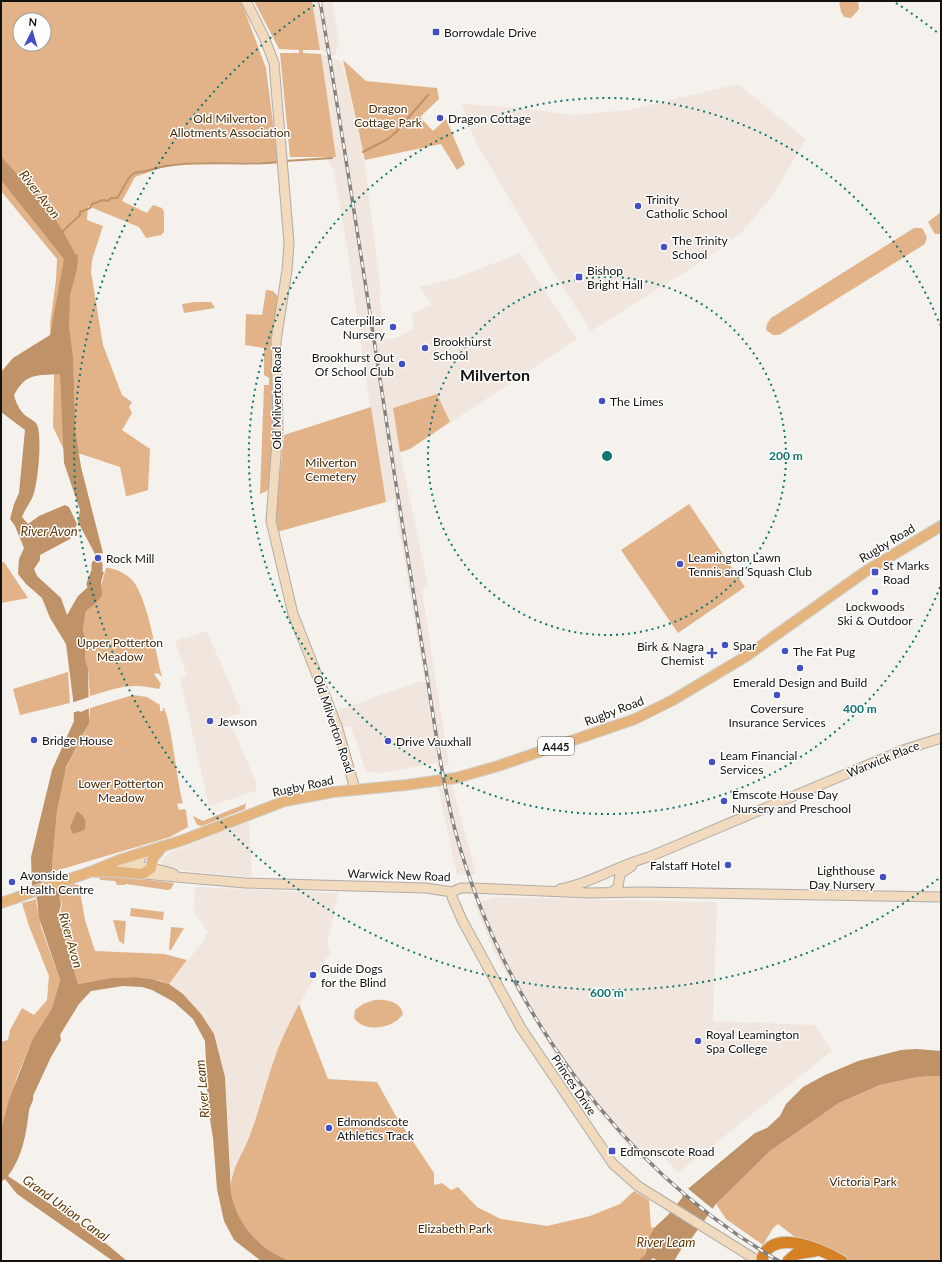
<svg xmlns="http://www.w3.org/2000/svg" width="942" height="1262" viewBox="0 0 942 1262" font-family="Lato,sans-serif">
	<rect width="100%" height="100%" fill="#f5f1ed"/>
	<path fill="#f1e6dd" d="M312,1h20l7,41 -4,14 -15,-6z
		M321,54l21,8 21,89 18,142 -2,1 6,46 13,-3 14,-8 1,-8 -2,-7 21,-9 -13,-18 37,-9 64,-25 57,86 -167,110 -10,3 28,133 -6,6 27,174 -12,2v-4l-57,10 -14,-1 -15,-46 -8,2 -5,-18 80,-28h7l-31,-182 -8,2 -10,-56 -29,-198 -13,-77 -7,-11 9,-3z
		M738,84l68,55 -33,56 -31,37 -38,28 -113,71 -40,-62 -75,-126 -14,-39 59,4 50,7 58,-5z
		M207,631l35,82 -14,4 28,65v9l-47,15 -29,-128 7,-2 -12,-35z
		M452,785l23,85v4l-7,2 -6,-2 -5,2 -19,-90h2l1,2z
		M249,820l3,57 -59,-5 -31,-6 -1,-4 6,-8z
		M195,887l143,6 -11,53 5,9 -7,3 -1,6 -25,40 -22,46 -27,85 -19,43 -6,-101 -11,-43 -45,-50 37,-46 -2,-3 4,-3 -14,-20z
		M494,897l223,5 -4,119 102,4 17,26 -154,122 -22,-25 -16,12 -75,-88 -71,-120 -19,-48z"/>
	<path fill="#e2b389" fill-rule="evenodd" d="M1,1h240l25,67 12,94 -94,1 -18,3 -31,11 -13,24 25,12 6,-8 9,3 2,4v20l-3,3 -15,3 -7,-11 -51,-21 -1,14 16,6 -11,34 -1,12 12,73 19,50 10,7 -3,5 3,6 -10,17 28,19 -2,41 -20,6h-2l-6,-29 -57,-19 -10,-21 1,-52 -4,-51 6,-44 1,-21 -56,-68zM20,20h24v24h-24z
		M254,1h58l8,49h-17v3l18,1 15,103h-46l-10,-104h19v-3l-20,-1z
		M839,1h19l1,8 -8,9 -7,-1 -3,-5z
		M343,60l23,21 71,7 2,11 -19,18 13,14 13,-12 19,45 -8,6 -16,-26 -76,16z
		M941,212v22h-6l-7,-12z
		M914,228h8l5,9 -2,7 -146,91h-6l-7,-5 1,-6 4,-6z
		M266,290l7,1 4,4 1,7 -4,125 -5,58 -2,6 -7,3 4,-109h5v-7l-5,-3v-27l-19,-3 1,-31 16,1z
		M195,302h16l4,6 -31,5 -2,-9z
		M437,394l13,28 -40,27 -10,3 -7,-44z
		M371,407l15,95 -109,30 -1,-20 8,-77z
		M689,504l56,83 -67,46 -57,-83z
		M4,562l24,36 -27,5v-40z
		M106,568c11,0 26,8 31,19 13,25 18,63 25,90l-4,-4 -4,1 7,10 -2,5c-29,-7 -42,-1 -69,7l-2,-28 -3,-9 1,-18 -3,-13 3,-17 15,-25z
		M68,672l2,31 -50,12 -7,-26z
		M133,695l14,2 13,8v6h3v-4c8,9 14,78 20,96l-6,1 2,6 5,-1 2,1 2,17 -18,10 -118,35c-1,-24 5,-82 14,-104 9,-21 24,-36 24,-60z
		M246,802l-1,7 -43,17 -5,-1 -4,-9 10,5 42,-17z
		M111,876l63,7 -3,6 -3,1 -42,-6 -1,1h-8l-2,-4 -15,-1 -1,-3z
		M72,884l7,1 6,35 10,31 69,3 23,6 -18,24c-30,-12 -60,-5 -91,0l-19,-65 3,-15 -3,-6 1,-8z
		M37,899l-1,2 5,26 19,53 -8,28 -20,32 -15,37 -16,52v-87l7,-2 2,-10 12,-22 12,7 13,-15 2,-24 -20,-50 -7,-23z
		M131,908l33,4 -1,8 -33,-4z
		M113,920l13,1 -2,23 -5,-3z
		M171,927l13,1 -13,22h-2z
		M374,1000c10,-1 27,1 29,14 -9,14 -38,20 -49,4l1,-8 8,-6z
		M299,1004l29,75 49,3 19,34 38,57v12l8,-2 9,7 7,-3 19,20 24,12 46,7 43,-10 30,-12 14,-13 15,9 2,27 3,1 -8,19 -1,9 -4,3v2h-351c-28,-10 -56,-38 -59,-69 -2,-20 12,-38 19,-57 10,-27 17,-56 27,-84 6,-16 15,-32 22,-47z
		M941,1076v185h-92l-20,-11 -29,-9 -22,-17 -5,4 -10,17 -37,-26 -10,-15 54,-53 69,-48 41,-18 38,-8z"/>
	<path fill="#bf9268" d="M1,156c10,13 21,22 32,34 17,18 31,43 43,65l2,-1 -1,15 -7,26 -1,32 4,31 2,71 6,38 22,86 -8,1 -17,-32 2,-12 -16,-47 -4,-89c-24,2 -33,-2 -46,21 2,8 5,15 12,21 3,2 7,4 10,7 7,9 2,61 -3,73 -3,7 -8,13 -11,21l6,7 11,-8 26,-11 4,2 8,17 -7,15 -30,16v5l-6,9 3,7 24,22 6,17 11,-19 10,-9 5,-16 11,1 -3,10 1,13 -4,6 -12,10 -3,18 3,12 -1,18 3,9 1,55 -23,44 -9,43 -5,52v10l9,19 -2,7c5,9 -2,12 0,21 6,21 13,43 19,65l33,-6 25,-1 16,2 17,5 14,10 18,20 13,20 11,43 6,115c5,32 29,58 59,69h-29l-27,-21 -10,-19 -7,-32 -4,-51 -5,-31 -3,-66 -12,-22 -19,-17 -22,-12 -10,-3 -19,-1 -32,5 -12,13 -16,26 -3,5 1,5 -10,17 -18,39c1,6 -3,9 -4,15 -3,23 -6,45 -21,65l84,56 35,29h-14l-96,-67 -12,-15 -4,3v-53l8,-29 23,-60 20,-32 8,-28 -21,-62 -2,-19 -5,-14 -1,-28 21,-87 22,-49 -1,-22 -7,-55 -16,-26 -8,-20 -16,-14 -8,-10 1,-15 5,-11 -9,-22 -5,-7 4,-15 5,-11 6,-63 -24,-18v-40l12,-14 37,-23 14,-76 -63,-79z
		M77,811c7,5 11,11 7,19l-11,4 -3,-7z
		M916,1049l25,2v25l-23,1 -38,8 -41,18 -69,48 -54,53 -27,38 -4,1 -11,18h-17l-3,-3 -6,3h-7l-1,-2 5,-4 4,-17 5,-10 14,-13 14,-17 1,-5 72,-60 12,-5 13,-12 6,-12 17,-17 22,-12 33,-14 43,-11z"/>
	<path fill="#f5f1ed" d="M92,696v11l-11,5 -3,-1 -6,2 -1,-10z
		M686,1187l28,23 -4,6 -29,-23z"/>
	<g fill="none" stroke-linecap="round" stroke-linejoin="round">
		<path stroke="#bf9268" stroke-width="2" d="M363,152l25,-13 8,-7 32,-37
			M285,161l47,-3
			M62,232l18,-17v-3l10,-4 2,-4 11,-4 5,1 3,-3h6c6,-7 9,-20 17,-25 3,-1 9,-1 12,-2 43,-14 89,-4 133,-9"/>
		<path stroke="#bf9268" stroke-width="11" d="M92,584l5,-13v-6"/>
		<defs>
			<path id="secondary" d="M246,1l18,36 10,26 15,180 -2,27 -11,71 2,88 -7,92 22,93 44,112 18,63
				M142,852l-3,11 4,11 102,9 181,5 26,4 9,-4h11l117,5 52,-1 300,5
				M106,867c23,-3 45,-1 68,7
				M560,889c30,-5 58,-24 89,-32l254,-107 38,-12
				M452,892v5l10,23 59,108 92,136 25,22 120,75
				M612,892l6,-5 2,-13 12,-8"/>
			<path id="primary" d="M95,872l15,-1 33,3 8,-6 2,-10 10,-12
				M1,903l89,-31 29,-12 64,-20 102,-39 48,-9 73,-7 50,-7 42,-12 137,-47 38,-19 72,-43 121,-86 75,-45"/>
			<path id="highway" d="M763,1261l-1,-3c12,-31 60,-8 80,3
				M788,1261l8,-7 19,-3"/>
		</defs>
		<use href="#secondary" stroke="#b0aca8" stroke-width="11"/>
		<use href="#primary" stroke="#d0d0cf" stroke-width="12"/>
		<use href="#highway" stroke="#d0d0cf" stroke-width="13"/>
		<use href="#secondary" stroke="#f2dabe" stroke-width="9"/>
		<use href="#primary" stroke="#e5b47c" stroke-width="10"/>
		<use href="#highway" stroke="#d48225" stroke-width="11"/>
		<defs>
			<path id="rail" d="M320,1c27,159 51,318 75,477 10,62 20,124 30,186 9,55 16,112 30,166 47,175 166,340 324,431"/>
		</defs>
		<use href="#rail" stroke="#85827f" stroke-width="3.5"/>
		<use href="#rail" stroke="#fff" stroke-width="2" stroke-dasharray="6" stroke-linecap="butt"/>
	</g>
	<g fill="none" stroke="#0f766e" stroke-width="2" stroke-dasharray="2 4">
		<circle cx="607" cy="456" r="179"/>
		<path d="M940 587A358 358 0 1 1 940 325"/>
		<path d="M938 879A537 537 0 1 1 318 3M896 3A537 537 0 0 1 938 33"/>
	</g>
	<g fill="#434fc3" stroke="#fff" stroke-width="1.5">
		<rect x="432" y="28" width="8" height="8" rx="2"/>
		<circle cx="440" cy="118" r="4"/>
		<circle cx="638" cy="206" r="4"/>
		<circle cx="664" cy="247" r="4"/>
		<rect x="575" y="273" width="8" height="8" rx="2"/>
		<circle cx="393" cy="327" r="4"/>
		<circle cx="425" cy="348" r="4"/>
		<circle cx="402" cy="364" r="4"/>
		<circle cx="602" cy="401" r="4"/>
		<circle cx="98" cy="558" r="4"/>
		<circle cx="680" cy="564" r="4"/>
		<rect x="871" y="568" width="8" height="8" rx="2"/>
		<circle cx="875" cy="592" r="4"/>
		<circle cx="725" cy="645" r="4"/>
		<circle cx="785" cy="651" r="4"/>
		<path d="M710 647h4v4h4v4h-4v4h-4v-4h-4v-4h4z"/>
		<circle cx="800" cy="668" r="4"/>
		<circle cx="777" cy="695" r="4"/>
		<circle cx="210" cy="721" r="4"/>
		<circle cx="34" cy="740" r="4"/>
		<circle cx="388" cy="741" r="4"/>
		<circle cx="712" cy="762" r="4"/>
		<circle cx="724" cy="801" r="4"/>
		<circle cx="728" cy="865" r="4"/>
		<circle cx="883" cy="877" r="4"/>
		<circle cx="12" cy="882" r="4"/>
		<circle cx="313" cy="975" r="4"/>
		<circle cx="698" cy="1041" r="4"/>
		<circle cx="329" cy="1128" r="4"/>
		<rect x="608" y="1147" width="8" height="8" rx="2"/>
	</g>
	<g text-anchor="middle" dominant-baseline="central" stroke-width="3" stroke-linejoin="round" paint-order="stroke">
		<rect fill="#fff" stroke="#5a5958" stroke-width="1" x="538" y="737" width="36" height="18" rx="3"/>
		<g font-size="11" font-weight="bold" fill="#131210">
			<text x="556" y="746">A445</text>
		</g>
		<g font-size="12" fill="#131210" stroke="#fff" text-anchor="start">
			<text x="444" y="32">Borrowdale Drive</text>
			<text x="448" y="118">Dragon Cottage</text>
			<text x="646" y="199">Trinity<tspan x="646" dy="14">Catholic School</tspan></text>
			<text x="672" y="240">The Trinity<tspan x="672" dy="14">School</tspan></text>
			<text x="587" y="270">Bishop<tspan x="587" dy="14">Bright Hall</tspan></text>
			<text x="385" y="320" text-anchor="end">Caterpillar<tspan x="385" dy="14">Nursery</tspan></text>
			<text x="433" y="341">Brookhurst<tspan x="433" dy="14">School</tspan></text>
			<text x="394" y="357" text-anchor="end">Brookhurst Out<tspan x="394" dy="14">Of School Club</tspan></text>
			<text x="610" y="401">The Limes</text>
			<text x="688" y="557">Leamington Lawn<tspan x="688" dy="14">Tennis and Squash Club</tspan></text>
			<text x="106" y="558">Rock Mill</text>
			<text x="883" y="565">St Marks<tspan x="883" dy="14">Road</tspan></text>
			<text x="875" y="606" text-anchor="middle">Lockwoods<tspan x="875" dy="14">Ski &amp; Outdoor</tspan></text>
			<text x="733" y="645">Spar</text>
			<text x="704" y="646" text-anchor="end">Birk &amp; Nagra<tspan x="704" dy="14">Chemist</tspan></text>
			<text x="793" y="651">The Fat Pug</text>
			<text x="800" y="682" text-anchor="middle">Emerald Design and Build</text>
			<text x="777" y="708" text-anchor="middle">Coversure<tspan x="777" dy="14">Insurance Services</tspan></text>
			<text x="218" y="721">Jewson</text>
			<text x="42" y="740">Bridge House</text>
			<text x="396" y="741">Drive Vauxhall</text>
			<text x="720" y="755">Leam Financial<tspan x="720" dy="14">Services</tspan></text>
			<text x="732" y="794">Emscote House Day<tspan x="732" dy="14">Nursery and Preschool</tspan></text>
			<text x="720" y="865" text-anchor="end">Falstaff Hotel</text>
			<text x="875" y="870" text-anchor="end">Lighthouse<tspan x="875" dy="14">Day Nursery</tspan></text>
			<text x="20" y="875">Avonside<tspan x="20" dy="14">Health Centre</tspan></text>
			<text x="321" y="968">Guide Dogs<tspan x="321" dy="14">for the Blind</tspan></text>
			<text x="706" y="1034">Royal Leamington<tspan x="706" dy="14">Spa College</tspan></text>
			<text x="337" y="1121">Edmondscote<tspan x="337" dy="14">Athletics Track</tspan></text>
			<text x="620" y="1151">Edmonscote Road</text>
		</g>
		<g font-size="12" fill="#462704" stroke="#fff">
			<text x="388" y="108">Dragon<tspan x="388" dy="14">Cottage Park</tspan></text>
			<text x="230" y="118">Old Milverton<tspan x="230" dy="14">Allotments Association</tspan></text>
			<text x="331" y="462">Milverton<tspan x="331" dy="14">Cemetery</tspan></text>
			<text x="120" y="642">Upper Potterton<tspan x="120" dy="14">Meadow</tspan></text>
			<text x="121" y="783">Lower Potterton<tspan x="121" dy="14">Meadow</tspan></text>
			<text x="863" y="1181">Victoria Park</text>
			<text x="455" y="1228">Elizabeth Park</text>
		</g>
		<g font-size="12" fill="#131210" stroke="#fff">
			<text transform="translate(276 398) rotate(-90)">Old Milverton Road</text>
			<text transform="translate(887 543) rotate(-31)">Rugby Road</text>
			<text transform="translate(614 711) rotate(-21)">Rugby Road</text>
			<text transform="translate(334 724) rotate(71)">Old Milverton Road</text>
			<text transform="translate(883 759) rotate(-22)">Warwick Place</text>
			<text transform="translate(303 786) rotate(-12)">Rugby Road</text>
			<text transform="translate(399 875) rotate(2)">Warwick New Road</text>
			<text transform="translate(574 1085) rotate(56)">Princes Drive</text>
		</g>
		<g font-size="13" font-style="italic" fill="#623600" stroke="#fff">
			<text transform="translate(40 194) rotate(52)">River Avon</text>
			<text x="49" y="531">River Avon</text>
			<text transform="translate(71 940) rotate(74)">River Avon</text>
			<text transform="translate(202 1089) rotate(-95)">River Leam</text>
			<text transform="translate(66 1208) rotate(36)">Grand Union Canal</text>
			<text x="666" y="1242">River Leam</text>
		</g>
		<g font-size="16" font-weight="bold" fill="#131210" stroke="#fff">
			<text x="495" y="374">Milverton</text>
		</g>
	</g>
	<circle cx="607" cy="456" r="6" fill="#0f766e" stroke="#fff" stroke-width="2"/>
	<g font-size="12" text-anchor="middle" font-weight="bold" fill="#0f766e" stroke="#fff" stroke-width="3" stroke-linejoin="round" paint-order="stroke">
		<text x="786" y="460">200 m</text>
		<text x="860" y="713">400 m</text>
		<text x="607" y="997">600 m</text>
	</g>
	<rect width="942" height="1262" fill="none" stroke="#131210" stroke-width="4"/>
	<g transform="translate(32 32) rotate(5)"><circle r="19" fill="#ffffff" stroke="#a1a09f"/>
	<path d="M0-3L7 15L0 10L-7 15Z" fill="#434fc3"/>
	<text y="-6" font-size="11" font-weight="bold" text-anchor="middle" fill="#131210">N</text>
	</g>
</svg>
